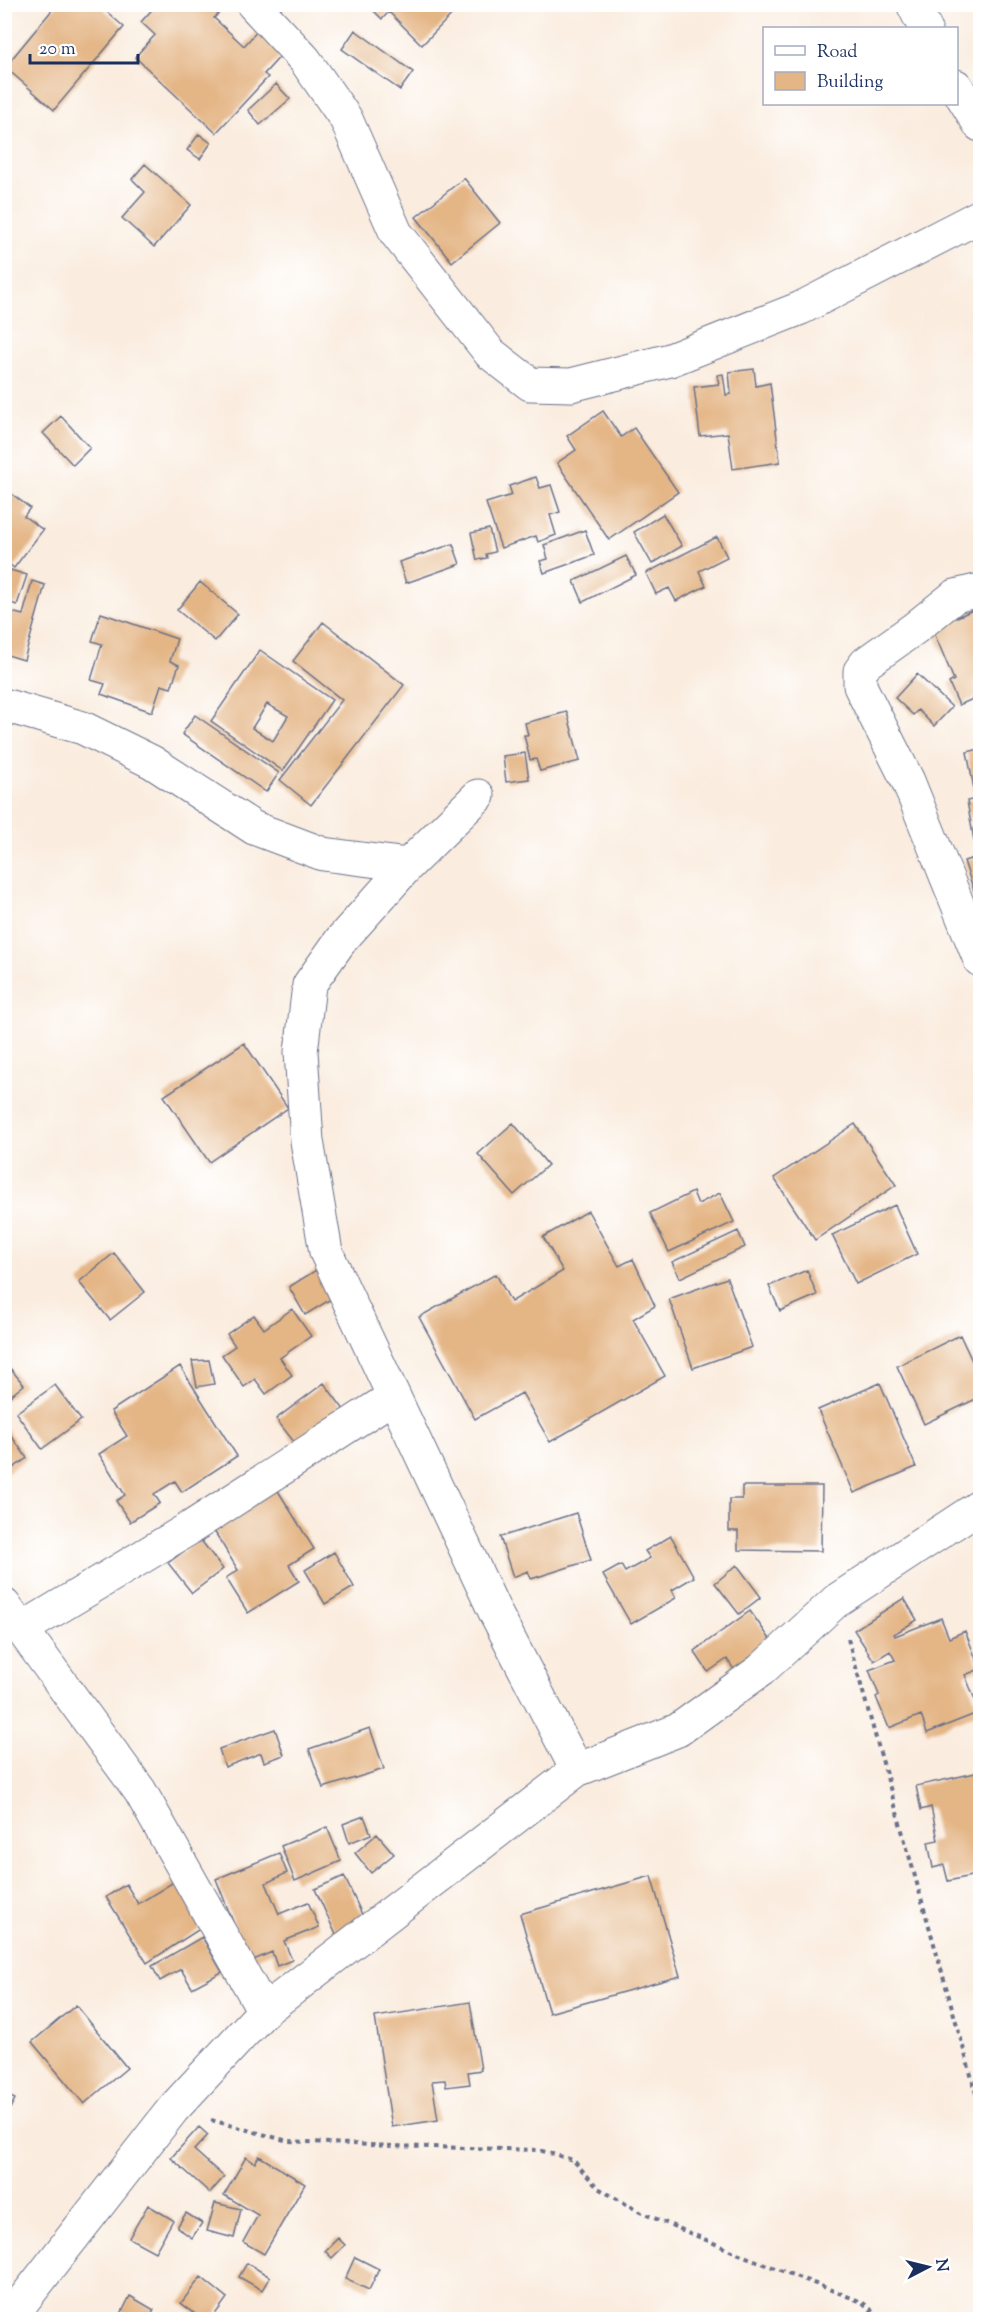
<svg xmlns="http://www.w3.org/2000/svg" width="985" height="2324" viewBox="0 0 985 2324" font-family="'Sorts Mill Goudy',serif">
	<rect width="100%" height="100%" fill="#fff"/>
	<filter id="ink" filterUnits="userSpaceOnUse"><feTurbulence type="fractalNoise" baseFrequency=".0167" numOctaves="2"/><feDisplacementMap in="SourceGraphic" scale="12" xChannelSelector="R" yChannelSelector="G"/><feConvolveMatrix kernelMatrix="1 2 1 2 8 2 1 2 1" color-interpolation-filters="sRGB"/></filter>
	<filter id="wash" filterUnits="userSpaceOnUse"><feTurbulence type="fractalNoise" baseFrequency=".008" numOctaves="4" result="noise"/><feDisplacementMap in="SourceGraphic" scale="24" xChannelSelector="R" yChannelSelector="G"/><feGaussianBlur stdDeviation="1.35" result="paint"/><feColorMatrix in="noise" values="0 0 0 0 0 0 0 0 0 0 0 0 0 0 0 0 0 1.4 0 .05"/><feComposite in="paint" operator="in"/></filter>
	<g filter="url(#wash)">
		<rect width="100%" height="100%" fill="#faecde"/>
		<g id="blocks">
			<path fill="#e4b585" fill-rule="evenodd" d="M57,4h41l26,23 -70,83 -49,-43z
				M157,4h55l8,8 -6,6 30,28 15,-17 25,23 -20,22 4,3 -52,56 -81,-76 20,-22 -14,-13z
				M367,4h95l-40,41 -33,-33 -7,7z
				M355,30l58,42 -13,18 -58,-41z
				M276,84l14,15 -30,26 -12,-15z
				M199,134l12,9 -11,16 -13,-9z
				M145,164l46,41 -37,42 -32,-29 23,-26 -13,-13z
				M464,178l36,45 -48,39 -36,-45z
				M754,369l2,17 14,-3 10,79 -47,7 -5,-36 -28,3 -6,-49 25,-3 -2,-9 6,-1 3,21 5,-1 -2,-22z
				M603,411l18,26 13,-9 44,64 -69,48 -52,-77 19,-13 -9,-14z
				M61,416l29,32 -17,17 -30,-32z
				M536,477l4,11 11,-3 9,27 -10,3 6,20 -18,7 -2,-6 -35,12 -15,-45 26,-8 -3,-9z
				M4,488l26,20 -6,8 19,14 -29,38 -10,-8z
				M663,514l19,32 -30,18 -18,-32z
				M489,529l6,23 -9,2 1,4 -10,2 -6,-27z
				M585,530l9,25 -50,18 -4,-12 8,-2 -4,-14z
				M717,537l10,20 -28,14 7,15 -30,15 -7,-13 -13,6 -10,-21z
				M453,544l7,20 -54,19 -7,-21z
				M626,556l10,19 -53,27 -9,-21z
				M4,568l23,7 -10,30 -13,-4z
				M32,581l13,4 -21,75 -20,-6v-44l19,5z
				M200,582l38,32 -23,27 -38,-31z
				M980,607v89l-21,9 -10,-22 5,-3 -22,-52z
				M101,613l76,26 -7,22 9,4 -8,23 -10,-3 -9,27 -51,-18 4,-10 -14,-4 11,-36 -10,-3z
				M323,622l81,63 -93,120 -31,-25 62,-80 -49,-39z
				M260,650l72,50 -49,71 -72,-50zM267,704l21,12 -15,25 -21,-13z
				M917,674l35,33 -18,19 -16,-16 -5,5 -18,-17z
				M567,712l13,49 -40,10 -4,-12 -6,1 -6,-25h4l-3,-12z
				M195,715l84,58 -13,19 -84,-58z
				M980,749v91l-6,1 -7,-40 9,-2 -9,-47z
				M525,753l4,26 -23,3 -3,-26z
				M980,856v53l-16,-48z
				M244,1043l44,65 -79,54 -45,-66z
				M513,1123l35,42 -34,30 -36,-41z
				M855,1124l41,61 -81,55 -41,-62z
				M693,1192l5,12 22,-11 14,29 -65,30 -19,-39z
				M895,1205l22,49 -61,30 -24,-49z
				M588,1211l31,55 14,-7 22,47 -22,13 32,57 -115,66 -28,-49 -47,26 -56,-102 77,-43 15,28 52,-31 -20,-34z
				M738,1231l7,16 -65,31 -8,-16z
				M114,1253l31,39 -35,28 -31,-38z
				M324,1265l17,28 -36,22 -16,-28z
				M807,1270l10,25 -37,16 -11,-25z
				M727,1278l25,69 -59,21 -24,-69z
				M292,1309l19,27 -31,22 12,17 -26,19 -11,-15 -11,8 -22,-32 13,-9 -8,-12 27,-19 10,14z
				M960,1335l20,43v19l-56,27 -27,-58z
				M209,1360l5,24 -17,3 -5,-26z
				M4,1361l20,24 -20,16z
				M180,1366l57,90 -55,36 -7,-11 -21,13 6,9 -30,19 -14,-21 9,-6 -26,-41 28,-18 -16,-25z
				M324,1383l21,28 -47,36 -22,-28z
				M880,1383l36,84 -62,26 -36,-83z
				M55,1385l26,35 -39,29 -26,-36z
				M5,1427l22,31 -22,16z
				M272,1481l42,68 -25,16 10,16 -51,32 -22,-35 12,-8 -30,-49z
				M742,1486h80l-1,65 -83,-1v-19h-9v-32h13z
				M576,1513l15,47 -60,19 -3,-8 -15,6 -13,-40z
				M671,1536l23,41 -22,13 4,8 -45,26 -28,-49 18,-10 4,7 25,-14 -5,-7z
				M200,1539l23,30 -31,24 -24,-30z
				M334,1552l20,35 -29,17 -20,-34z
				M737,1565l24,32 -22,17 -24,-31z
				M904,1598l13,22 -23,14 1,2 46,-18 8,20 16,-7 15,38 -15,6 15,37 -53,21 -6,-18 -32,13 -13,-31 3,-2 -10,-25 26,-10 -5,-9 -16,10 -20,-31z
				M750,1611l25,35 -38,28 -10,-15 -19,13 -14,-21z
				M370,1728l14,41 -61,19 -14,-39z
				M275,1729l9,26 -20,7 -3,-9 -36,14 -6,-18z
				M980,1772v102l-32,7 -4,-16 -11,3 -5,-26 10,-2 -7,-33 -10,3 -5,-24z
				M364,1816l7,18 -22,9 -6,-19z
				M327,1827l14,34 -46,20 -14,-35z
				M377,1834l17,20 -23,19 -16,-20z
				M279,1853l8,20 -21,10 13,31 29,-12 11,25 -35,14 8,19 -15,6 -5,-14 -23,10 -33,-83z
				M344,1876l22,47 -29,14 -22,-48z
				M651,1876l29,100 -131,37 -29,-99z
				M180,1878l29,45 -62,40 -41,-66 20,-13 12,20z
				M202,1937l20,35 -30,16 -11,-19 -21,12 -8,-15z
				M470,2002l11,68 -13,2 2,12 -24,3 -1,-7 -13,1 6,39 -46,7 -17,-110z
				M76,2005l51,63 -43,36 -52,-62z
				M4,2094l11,5 -11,21z
				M199,2127l9,8 -14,15 30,27 -14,16 -39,-35z
				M259,2156l46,28 -41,70 -21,-12 15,-27 -34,-20 22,-38 9,6z
				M215,2203l26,6 -7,29 -27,-7z
				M148,2205l25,15 -18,32 -26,-14z
				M186,2213l16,10 -10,15 -15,-11z
				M338,2238l7,7 -13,13 -7,-7z
				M355,2257l24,12 -10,21 -24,-11z
				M247,2263l23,14 -8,13 -23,-13z
				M201,2277l26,21 -16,22h-8l-22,-17z
				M130,2296l24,14 -5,10h-31z"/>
		</g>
	</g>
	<g filter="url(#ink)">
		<use href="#blocks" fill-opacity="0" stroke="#69718b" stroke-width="1.5"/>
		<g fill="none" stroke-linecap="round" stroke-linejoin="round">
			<defs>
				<path id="minor" d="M253,4l52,56 41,59 50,114 94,120 40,31 41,1 99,-25 131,-52 179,-92
					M913,4l12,24
					M956,86l24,39
					M980,590l-25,6 -40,32 -49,35 -6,8v15l48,95 72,179
					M4,705l79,23 69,34 102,66 69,26 85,11
					M478,796l-70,69 -67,75 -32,45 -8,67 6,89 19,111 170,362 81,156
					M4,1605l136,186 124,220
					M22,1629l168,-101 203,-131
					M8,2320l165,-211 91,-98 313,-241 101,-40 83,-60 76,-70 143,-94"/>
			</defs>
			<use href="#minor" stroke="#69718b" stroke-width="35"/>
			<path stroke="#69718b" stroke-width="4" stroke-dasharray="4.5 4.5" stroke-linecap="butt" d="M4,17l5,-13
				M848,1639l132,468
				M211,2120l77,21 104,5 147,4 34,10 25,28 42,24 109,46 113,44 21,18"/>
			<use href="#minor" stroke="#fff" stroke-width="33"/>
		</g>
	</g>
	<rect width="985" height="2324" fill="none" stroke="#fff" stroke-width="24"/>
	<rect x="763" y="27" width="195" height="78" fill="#ffffff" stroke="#a4acbf" stroke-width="1.5"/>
	<rect x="775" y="46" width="30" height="9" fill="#ffffff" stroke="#a4acbf" stroke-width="1.5"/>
	<text x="817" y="57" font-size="18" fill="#1b2f5e">Road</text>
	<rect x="775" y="72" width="30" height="18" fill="#e4b585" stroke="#a4acbf" stroke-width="1.5"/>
	<text x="817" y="87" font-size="18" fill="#1b2f5e">Building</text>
	<g transform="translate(928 2267) rotate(83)" stroke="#ffffff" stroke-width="4.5" paint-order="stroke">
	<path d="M0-4.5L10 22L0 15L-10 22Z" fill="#1b2f5e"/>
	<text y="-9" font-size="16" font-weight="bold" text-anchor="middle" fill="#1b2f5e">N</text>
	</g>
	<path d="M30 54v9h108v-9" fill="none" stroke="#1b2f5e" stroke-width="3"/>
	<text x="39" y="54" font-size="18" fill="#1b2f5e" stroke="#ffffff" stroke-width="4.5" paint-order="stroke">20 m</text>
</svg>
